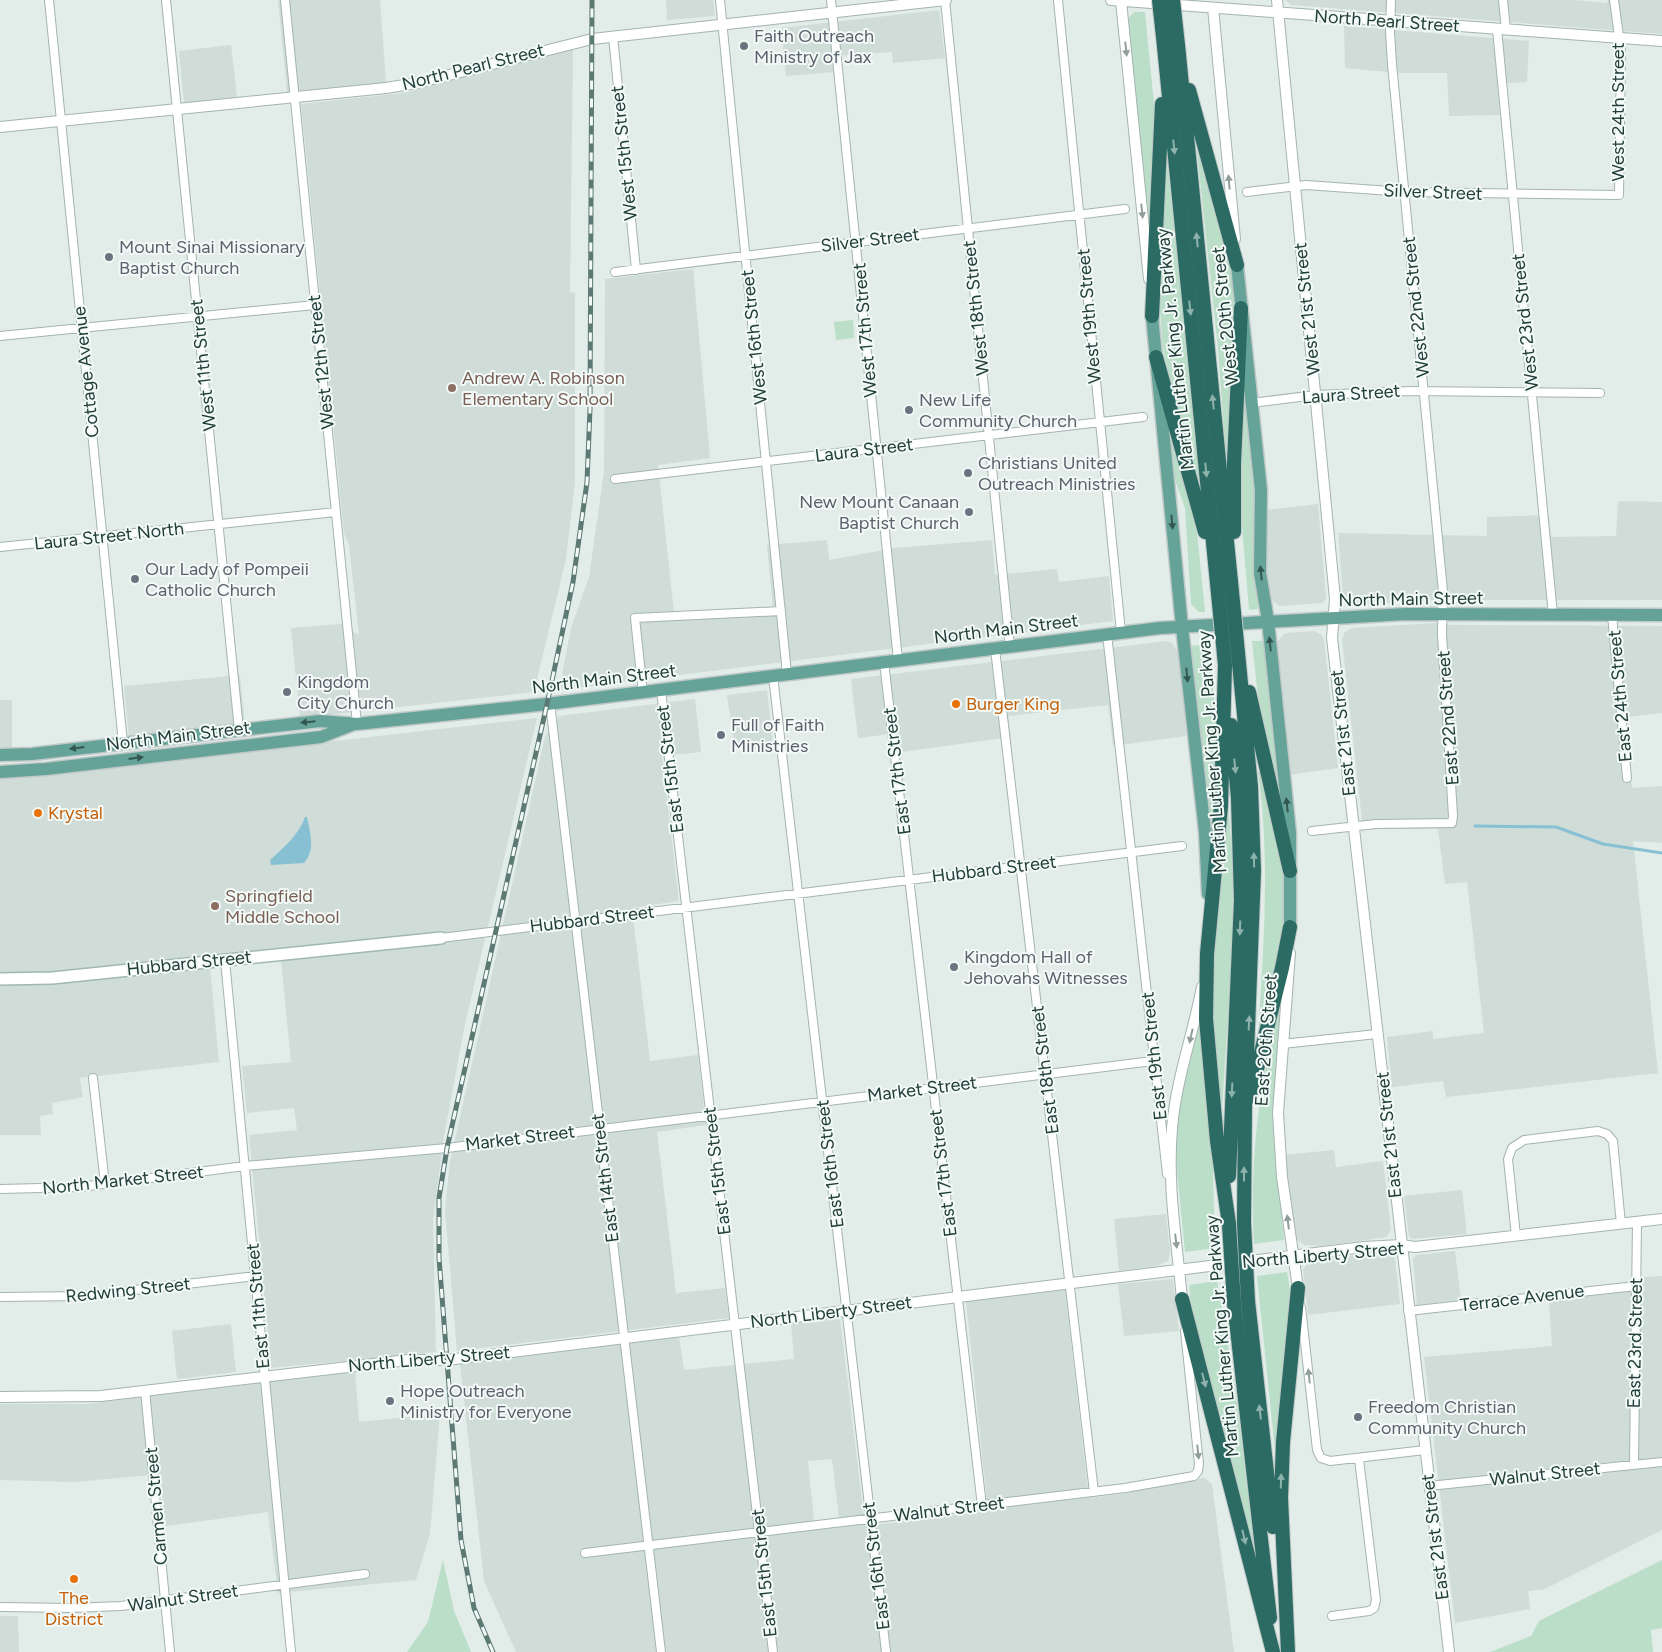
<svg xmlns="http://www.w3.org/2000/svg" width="1662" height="1652" viewBox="0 0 1662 1652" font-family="Figtree,sans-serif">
	<rect width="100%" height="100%" fill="#e2ece9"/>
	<path fill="#d0dcd8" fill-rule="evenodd" d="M278,0h102l6,83 -99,9z
		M666,0h47l2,16 -48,4z
		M1285,0h290l32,3 1,-3h54v34l-371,-29z
		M939,10l6,48 -52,5 -1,-11 -60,4 1,16 -47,4 -5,-48z
		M1344,26l185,15 -2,41 -30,2 3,31 -51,1 -2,-43h-47l-55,-5z
		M231,45l6,52 -53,6 -5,-52z
		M573,48l-3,244 5,1v189l-9,77 -32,133 -234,26 -9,-90 50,-4 18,11 -10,-90 -5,-12 -43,-429 102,-11z
		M693,269l17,189 -52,7 16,148 99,-5 -6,-63 60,-5 2,20 66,-12 97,-8 3,35 62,-6 2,13 50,-6 4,45 -554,69 12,-62 18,-51 15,-105 1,-193z
		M1618,501l44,1v98h-224l-81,5 -6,-1 -6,-4 -2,-6 -5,-61 149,3v-19l62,-2 2,22 65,-1z
		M1318,504l8,94 -3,5 -43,3 -6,-4 -5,-8 -3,-13 -1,-71z
		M1435,623l18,2 209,1v87l-36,4 6,71 30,-2v57l-29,-2 25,232 -212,24 -3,-16 -51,6 -5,-50 46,-6v8l51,-6 -17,-151 -22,2 -7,-55h-75l-21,-189 3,-8 8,-4z
		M1314,631l8,4 2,5 14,128 -50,7 -5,-37 2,-22 -9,-73 9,-10z
		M1167,641l5,2 8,12 6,81 -73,10 -5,-41 -100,11 3,21 -110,15 -2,-19 -41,5 -7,-59z
		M240,675l5,49 -116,14 -5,-52z
		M767,690l6,55 -38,4 -8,-54z
		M695,699l6,53 -39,4 17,145 -47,7 18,153 48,-6 8,70 -49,7 19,161 49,-5 4,30 -272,33 -12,-141 5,-48 95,-425 14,-21z
		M0,700h12v50h-12z
		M537,718l-72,306 -21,112 -11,84 3,132 -165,16 -22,-233 48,-5 -3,-22 -47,5 -5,-47 49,-4 -11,-113 -71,7 10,106 -139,16 3,19 -31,6 1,11 -13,2 1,19h-41v-359l98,-8z
		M1334,1150l2,17 47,-6 8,68 -4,8 -65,9 -18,-1 -8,-6 -11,-84z
		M1462,1190l5,44 -55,5 -3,-3 -5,-40z
		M1166,1214l4,38 -2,9 -12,5 -37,5 -5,-52z
		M1455,1251l6,49 -44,5 -4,-47 4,-3z
		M1383,1252l9,2 3,6 5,44 -92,11 -5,-46 4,-5 8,-4z
		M1662,1276v254l-117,59 -17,2 2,18 -75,14 -31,-266 128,-11 -3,-46 79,-8 1,-14z
		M1173,1279l6,52 -55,5 -6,-52z
		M1065,1290l24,208 32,-4 83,-16 8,6 22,168h-718l-32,-71 -24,-217 219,-27 5,33 110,-11 -3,-36 49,-5 25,208 123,-15 -22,-210zM832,1459l7,59 -25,3 -6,-60z
		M231,1324l5,48 -59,7 -5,-48z
		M355,1371l4,51 81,-8 -10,120 -14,46 -138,13 -10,-81 -102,14 -6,-52 -84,8 -76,-2v-76h86z
		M0,1616h18l1,36h-19z"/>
	<path fill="#badec7" d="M1134,12h11l10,103 -6,133 -21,-225 1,-5z
		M1195,134l33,121 9,64 -9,166 -10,-137z
		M1167,159l36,349 -32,-120 -8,-40 -4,-50z
		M853,320l1,18 -18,2 -2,-18z
		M1245,355l8,98 7,153 -3,3 -8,1 -9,-108z
		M1164,398l33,134 8,80h-6l-8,-8 -6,-96 -11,-31z
		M1252,641h12l22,187 -27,-122z
		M1208,644l8,75 1,49 -5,120 -22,-242z
		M1258,772h3l20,90 3,20 1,46 -27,112c5,-89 13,-179 0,-268z
		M1228,807c12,98 -1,206 -6,304l-3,1 -7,-63 -1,-78z
		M1284,990l-8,77 -2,54 10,119 -30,4c-5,-87 6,-170 30,-254z
		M1200,1018l13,153 2,77 -30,4 -10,-103 6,-51z
		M1287,1272l4,25 -15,163 -19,-184z
		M1217,1281l17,99 23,185 -65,-255 -3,-25z
		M443,1560l11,51 17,41h-64l21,-30z
		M1662,1560v68l-11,2 2,22h-163l41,-16 8,-15z"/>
	<path fill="#88c0d3" d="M305,817h2c3,16 9,33 -3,46l-33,2 -1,-5c14,-13 29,-25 35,-43z"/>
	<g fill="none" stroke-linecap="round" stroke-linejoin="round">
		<path stroke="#88c0d3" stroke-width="3" d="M1475,826l81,1 47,17 59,9"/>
		<defs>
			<path id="minor" d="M49,0l74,743
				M166,0l73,730
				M285,0l72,724
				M720,0l67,674
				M831,0l67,660
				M945,0l65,647
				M1058,0l63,632
				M1503,0l3,30
				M1497,29l56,586
				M613,36l23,234
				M1247,192l59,-7 99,7 214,3 2,-144 -7,-51
				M615,272l510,-63
				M0,336l315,-31
				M1251,403l65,-8 95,-4 189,2
				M615,479l528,-62
				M0,547l336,-35
				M1612,615l15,163
				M1107,634l60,540
				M995,649l99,843
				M884,662l98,844
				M773,676l113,976
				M661,690l112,962
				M643,693l-8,-75 146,-7
				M550,703l111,949
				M1312,831l64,-7 76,-1 1,-7 -11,-182 1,-43 -51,-527 -2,-32 1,-32
				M441,938l741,-92
				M225,960l66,692
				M1282,1044l95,-10
				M93,1078l12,106
				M0,1189l80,-2 165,-21 202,-18 706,-87
				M1516,1236l-8,-77 4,-11 12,-8 74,-9 9,3 6,7 8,83
				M0,1297l83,-1 173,-20
				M1301,1307l16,143 4,8 9,3 95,-11
				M1408,1311l228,-25
				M145,1390l25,262
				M1634,1464l3,-242
				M1429,1486l233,-24
				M585,1553l540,-65 69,-12 4,-5 1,-7 -14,-133
				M0,1607l71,1 50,-2 244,-32
				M1332,1616l37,-5 5,-3 2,-8 -17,-141"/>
			<path id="tertiary" d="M1111,0l551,41
				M1277,0l58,599 -3,39 117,1014
				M1121,1l28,278
				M1213,8l22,231
				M0,127l386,-39 31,-5 175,-44 354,-39
				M1290,953l-12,160 4,64 16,111
				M1182,1299c-5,-57 -15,-113 -10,-171 4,-48 21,-94 30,-141
				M0,1397l101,-1 307,-36h39l917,-113 37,-2 14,2 247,-28"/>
			<path id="secondary" d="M0,979l52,-1 389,-40"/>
			<path id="primary" d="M1237,265l24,225 -1,83 8,48 22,212v94
				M1152,316l30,311 23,205 3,62
				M0,755l32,-1 288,-33 37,3 190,-20 613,-76 246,-14 256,1
				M0,772l46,-3 275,-32 31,-12"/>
			<path id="motorway" d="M1178,45l53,537
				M1164,46l53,537
				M1189,90l48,175
				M1152,316l10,-212
				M1156,357l49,175
				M1234,532v-69l7,-155
				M1239,663l12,124 3,84 -9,235 -1,117
				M1225,665l-4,141 -14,148 -1,65 11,122 12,83
				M1249,692l41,179
				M1250,1097l32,-129 8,-41
				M1229,1176l12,-276 -3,-102 -7,-73
				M1182,1299l91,353
				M1248,1301l25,226
				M1234,1303l36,315
				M1288,1652l-7,-154 2,-56 15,-154"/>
		</defs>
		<use href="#minor" stroke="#a4b4b1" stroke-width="10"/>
		<use href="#tertiary" stroke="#a4b4b1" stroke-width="12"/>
		<use href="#secondary" stroke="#a0b8b2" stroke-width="14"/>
		<use href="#primary" stroke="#c1c9c8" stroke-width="15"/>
		<use href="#motorway" stroke="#c1c9c8" stroke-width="16"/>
		<use href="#minor" stroke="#fff" stroke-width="8"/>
		<use href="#tertiary" stroke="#fff" stroke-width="10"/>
		<use href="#secondary" stroke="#fff" stroke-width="11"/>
		<use href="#primary" stroke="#65a399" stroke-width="12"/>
		<use href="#motorway" stroke="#2c6b64" stroke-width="14"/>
		<defs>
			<path id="rail" d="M493,1652l-19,-44 -13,-68 -22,-282v-60l8,-50 100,-444 26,-122 14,-100 3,-73 2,-409"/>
		</defs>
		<use href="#rail" stroke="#5c7974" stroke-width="5"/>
		<use href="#rail" stroke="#f2f9f6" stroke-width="3" stroke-dasharray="9" stroke-linecap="butt"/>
		<defs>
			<path id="motorway-bridge" d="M1159,0l5,46
				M1173,0l5,45
				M1231,582l8,81
				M1217,583l8,82
				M1244,1223l4,78
				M1229,1224l5,79"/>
		</defs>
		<use href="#motorway-bridge" stroke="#c1c9c8" stroke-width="16" stroke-linecap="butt"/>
		<use href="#motorway-bridge" stroke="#2c6b64" stroke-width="14"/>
	</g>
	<defs><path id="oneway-solid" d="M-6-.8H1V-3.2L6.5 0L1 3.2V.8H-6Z" transform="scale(1.25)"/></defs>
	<g fill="#909e9c">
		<use href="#oneway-solid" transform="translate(1126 49) rotate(84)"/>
		<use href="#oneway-solid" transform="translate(1229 182) rotate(-95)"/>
		<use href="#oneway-solid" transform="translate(1142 211) rotate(84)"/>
		<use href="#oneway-solid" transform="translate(1191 1036) rotate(103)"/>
		<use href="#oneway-solid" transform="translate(1288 1222) rotate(-97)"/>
		<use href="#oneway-solid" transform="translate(1176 1241) rotate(83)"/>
		<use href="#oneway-solid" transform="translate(1309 1376) rotate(-96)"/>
		<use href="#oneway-solid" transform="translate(1198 1452) rotate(84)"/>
	</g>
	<g fill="#8fb2ad">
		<use href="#oneway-solid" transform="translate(1174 147) rotate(84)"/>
		<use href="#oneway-solid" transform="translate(1197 240) rotate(-96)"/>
		<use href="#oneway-solid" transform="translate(1190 308) rotate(84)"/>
		<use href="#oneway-solid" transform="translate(1213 402) rotate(-96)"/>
		<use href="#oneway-solid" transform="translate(1206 470) rotate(84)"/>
		<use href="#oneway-solid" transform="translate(1235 766) rotate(84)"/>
		<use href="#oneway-solid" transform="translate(1254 860) rotate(-91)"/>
		<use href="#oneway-solid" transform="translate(1240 928) rotate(92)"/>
		<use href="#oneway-solid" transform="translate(1249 1023) rotate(-87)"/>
		<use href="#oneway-solid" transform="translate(1232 1090) rotate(93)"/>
		<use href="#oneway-solid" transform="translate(1244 1174) rotate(-90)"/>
		<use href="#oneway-solid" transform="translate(1204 1380) rotate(76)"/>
		<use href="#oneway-solid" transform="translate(1260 1412) rotate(-97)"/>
		<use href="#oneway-solid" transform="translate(1281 1481) rotate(-88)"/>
		<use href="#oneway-solid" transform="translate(1244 1537) rotate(77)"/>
	</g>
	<g fill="#325751">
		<use href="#oneway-solid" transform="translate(1172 522) rotate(85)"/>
		<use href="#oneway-solid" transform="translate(1261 573) rotate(-96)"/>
		<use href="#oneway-solid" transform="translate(1270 644) rotate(-96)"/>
		<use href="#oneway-solid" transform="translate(1187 675) rotate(84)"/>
		<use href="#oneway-solid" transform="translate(308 722) rotate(174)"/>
		<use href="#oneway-solid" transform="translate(77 748) rotate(173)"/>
		<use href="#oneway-solid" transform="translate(136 758) rotate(-7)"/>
		<use href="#oneway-solid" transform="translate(1287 805) rotate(-96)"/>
	</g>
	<g fill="#6b7280" stroke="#f2f9f6" stroke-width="2">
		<circle cx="744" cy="46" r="5"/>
		<circle cx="109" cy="257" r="5"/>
		<circle cx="909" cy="410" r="5"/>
		<circle cx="968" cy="473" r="5"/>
		<circle cx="969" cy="512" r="5"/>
		<circle cx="135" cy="579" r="5"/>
		<circle cx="287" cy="692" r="5"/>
		<circle cx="721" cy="735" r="5"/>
		<circle cx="954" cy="967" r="5"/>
		<circle cx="390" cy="1401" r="5"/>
		<circle cx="1358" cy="1417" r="5"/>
	</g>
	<g fill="#8d6e63" stroke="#f2f9f6" stroke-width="2">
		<circle cx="452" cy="388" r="5"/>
		<circle cx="215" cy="906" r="5"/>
	</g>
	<g fill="#e8710a" stroke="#f2f9f6" stroke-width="2">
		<circle cx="956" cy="704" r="5"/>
		<circle cx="38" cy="813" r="5"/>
		<circle cx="74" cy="1579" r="5"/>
	</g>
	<g text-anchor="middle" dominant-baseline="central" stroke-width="4" stroke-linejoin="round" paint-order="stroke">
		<g font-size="18" fill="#213e39" stroke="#f2f9f6">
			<text transform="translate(1387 21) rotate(4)">North Pearl Street</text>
			<text transform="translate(473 67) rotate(-14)">North Pearl Street</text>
			<text transform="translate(1618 112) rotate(-90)">West 24th Street</text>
			<text transform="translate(624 153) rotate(-96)">West 15th Street</text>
			<text transform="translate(1433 192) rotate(2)">Silver Street</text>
			<text transform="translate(870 240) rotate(-7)">Silver Street</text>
			<text transform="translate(1416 307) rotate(-96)">West 22nd Street</text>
			<text transform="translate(976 308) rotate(-96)">West 18th Street</text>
			<text transform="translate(1307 309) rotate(-96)">West 21st Street</text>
			<text transform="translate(1089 316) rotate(-95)">West 19th Street</text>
			<text transform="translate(1225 316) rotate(-96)">West 20th Street</text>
			<text transform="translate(1525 322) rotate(-96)">West 23rd Street</text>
			<text transform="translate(865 330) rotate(-95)">West 17th Street</text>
			<text transform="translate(754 337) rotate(-96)">West 16th Street</text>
			<text transform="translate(1175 349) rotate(-96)">Martin Luther King Jr. Parkway</text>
			<text transform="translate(321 362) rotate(-96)">West 12th Street</text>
			<text transform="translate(203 365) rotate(-96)">West 11th Street</text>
			<text transform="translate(86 372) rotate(-96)">Cottage Avenue</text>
			<text transform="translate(1351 394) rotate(-4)">Laura Street</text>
			<text transform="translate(864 450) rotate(-7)">Laura Street</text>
			<text transform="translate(109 536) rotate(-6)">Laura Street North</text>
			<text transform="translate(1411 599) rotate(-1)">North Main Street</text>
			<text transform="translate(1006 629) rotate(-7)">North Main Street</text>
			<text transform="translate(604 679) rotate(-7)">North Main Street</text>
			<text transform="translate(1620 696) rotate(-95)">East 24th Street</text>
			<text transform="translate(1448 718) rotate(-94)">East 22nd Street</text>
			<text transform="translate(1343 733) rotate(-96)">East 21st Street</text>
			<text transform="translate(178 736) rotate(-7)">North Main Street</text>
			<text transform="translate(1212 752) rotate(-94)">Martin Luther King Jr. Parkway</text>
			<text transform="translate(670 769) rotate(-97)">East 15th Street</text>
			<text transform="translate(897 771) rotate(-97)">East 17th Street</text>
			<text transform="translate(994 869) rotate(-7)">Hubbard Street</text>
			<text transform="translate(592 919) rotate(-7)">Hubbard Street</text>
			<text transform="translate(189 963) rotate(-6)">Hubbard Street</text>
			<text transform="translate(1266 1040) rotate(-86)">East 20th Street</text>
			<text transform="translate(1154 1056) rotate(-96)">East 19th Street</text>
			<text transform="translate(1045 1070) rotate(-97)">East 18th Street</text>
			<text transform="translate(922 1089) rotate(-7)">Market Street</text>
			<text transform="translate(1389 1135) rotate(-96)">East 21st Street</text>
			<text transform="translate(520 1138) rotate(-7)">Market Street</text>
			<text transform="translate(830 1164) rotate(-97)">East 16th Street</text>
			<text transform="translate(717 1171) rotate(-97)">East 15th Street</text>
			<text transform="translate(943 1173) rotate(-97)">East 17th Street</text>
			<text transform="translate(605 1178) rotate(-97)">East 14th Street</text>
			<text transform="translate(123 1180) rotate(-6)">North Market Street</text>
			<text transform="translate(1323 1255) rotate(-5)">North Liberty Street</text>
			<text transform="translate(128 1290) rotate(-6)">Redwing Street</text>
			<text transform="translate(1522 1298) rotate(-7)">Terrace Avenue</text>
			<text transform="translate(258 1306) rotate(-95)">East 11th Street</text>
			<text transform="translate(831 1312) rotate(-7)">North Liberty Street</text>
			<text transform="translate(1222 1336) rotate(-95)">Martin Luther King Jr. Parkway</text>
			<text transform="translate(1635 1343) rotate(-89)">East 23rd Street</text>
			<text transform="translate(429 1359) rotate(-5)">North Liberty Street</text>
			<text transform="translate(1545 1474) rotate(-6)">Walnut Street</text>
			<text transform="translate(156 1506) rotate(-95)">Carmen Street</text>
			<text transform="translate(949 1509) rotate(-7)">Walnut Street</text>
			<text transform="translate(1435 1537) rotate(-97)">East 21st Street</text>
			<text transform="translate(876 1566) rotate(-97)">East 16th Street</text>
			<text transform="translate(764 1573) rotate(-96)">East 15th Street</text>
			<text transform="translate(183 1598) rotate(-8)">Walnut Street</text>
		</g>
		<g font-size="18" fill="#5b616d" stroke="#f2f9f6" text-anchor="start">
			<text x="754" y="36">Faith Outreach<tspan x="754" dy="21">Ministry of Jax</tspan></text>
			<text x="119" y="247">Mount Sinai Missionary<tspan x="119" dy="21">Baptist Church</tspan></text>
			<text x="919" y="400">New Life<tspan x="919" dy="21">Community Church</tspan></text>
			<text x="978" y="463">Christians United<tspan x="978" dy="21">Outreach Ministries</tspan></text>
			<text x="959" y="502" text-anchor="end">New Mount Canaan<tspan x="959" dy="21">Baptist Church</tspan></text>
			<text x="145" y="569">Our Lady of Pompeii<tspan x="145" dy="21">Catholic Church</tspan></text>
			<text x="297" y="682">Kingdom<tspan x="297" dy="21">City Church</tspan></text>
			<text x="731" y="725">Full of Faith<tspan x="731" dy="21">Ministries</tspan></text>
			<text x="964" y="957">Kingdom Hall of<tspan x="964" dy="21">Jehovahs Witnesses</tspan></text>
			<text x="400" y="1391">Hope Outreach<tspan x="400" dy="21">Ministry for Everyone</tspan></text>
			<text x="1368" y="1407">Freedom Christian<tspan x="1368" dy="21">Community Church</tspan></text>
		</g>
		<g font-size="18" fill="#785e54" stroke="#f2f9f6" text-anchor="start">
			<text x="462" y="378">Andrew A. Robinson<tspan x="462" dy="21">Elementary School</tspan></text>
			<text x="225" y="896">Springfield<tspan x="225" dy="21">Middle School</tspan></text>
		</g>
		<g font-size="18" fill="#c56008" stroke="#f2f9f6" text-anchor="start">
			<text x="966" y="704">Burger King</text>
			<text x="48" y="813">Krystal</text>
			<text x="74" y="1598" text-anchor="middle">The<tspan x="74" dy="21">District</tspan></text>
		</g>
	</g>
</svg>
